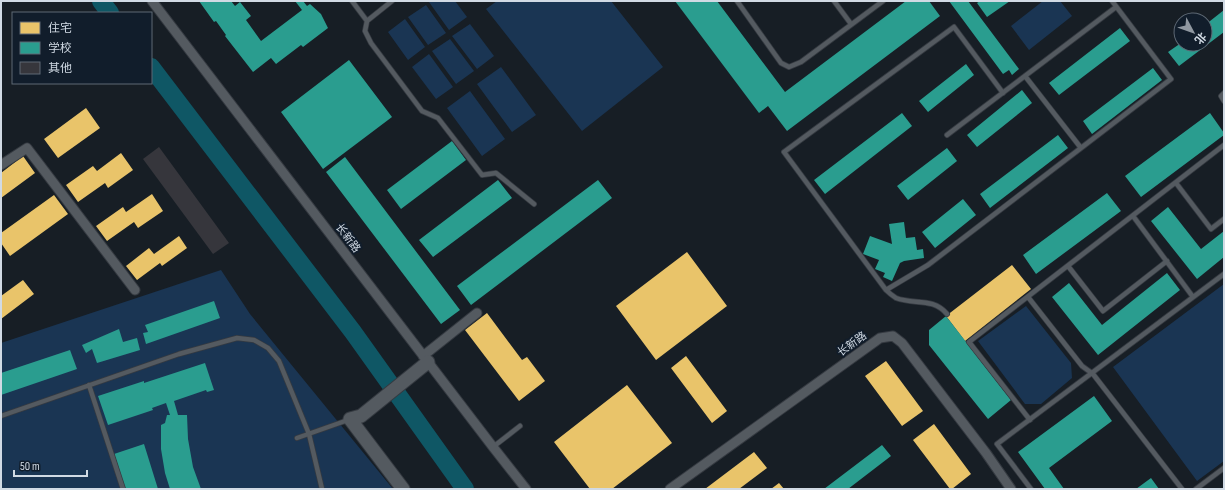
<svg xmlns="http://www.w3.org/2000/svg" width="1225" height="490" viewBox="0 0 1225 490" font-family="'Sofia Sans Condensed','Noto Sans SC',sans-serif">
	<rect width="100%" height="100%" fill="#171e25"/>
	<path fill="#1a3553" d="M431,1h24l12,16 -18,13 -20,-28z
		M497,1h114l52,66 -81,64 -96,-122z
		M1043,1h17l12,15 -43,34 -18,-24z
		M426,5l20,28 -18,12 -20,-28z
		M405,19l20,28 -17,13 -20,-28z
		M470,24l24,32 -17,13 -25,-33z
		M450,39l24,32 -18,13 -24,-33z
		M429,54l24,33 -17,12 -24,-32z
		M501,67l35,48 -24,17 -35,-48z
		M470,91l35,48 -23,17 -35,-48z
		M221,270l29,44 143,175h-392v-146z
		M1224,284v177l-27,20 -84,-114z
		M1026,306l45,57 1,15 -31,26h-16l-47,-63z"/>
	<path fill="#e9c46a" d="M86,108l14,20 -42,30 -14,-19z
		M121,153l12,17 -25,18 -3,-5 -27,19 -12,-17 27,-19 4,5z
		M23,156l12,17 -34,25v-25z
		M152,194l11,17 -25,17 -4,-6 -27,19 -11,-15 27,-19 3,5z
		M54,195l14,19 -58,42 -9,-13v-10z
		M179,236l8,12 -25,18 -2,-3 -23,17 -11,-14 23,-18 5,6z
		M687,252l40,54 -71,54 -40,-54z
		M1012,265l19,24 -66,52 -19,-25z
		M23,280l11,14 -33,25v-23z
		M487,313l35,47 5,-3 18,24 -26,20 -54,-71z
		M686,356l41,55 -15,12 -41,-55z
		M886,361l37,50 -21,15 -37,-50z
		M627,385l45,58 -60,46h-22l-36,-47z
		M934,424l37,50 -19,15h-2l-37,-49z
		M754,452l13,16 -28,21h-34z
		M779,483l5,6h-13z"/>
	<path fill="#2a9d8f" d="M199,1h32l4,5 5,-4 11,14 -5,4 15,21 41,-31 -7,-9h8l4,5 3,-2 11,10 7,14 -25,19 -2,-2 -25,19 -5,-6 -18,14 -28,-36 1,-1 -10,-14 -2,1z
		M675,1h42l68,91 121,-91h23l11,15 -153,115 -19,-25 -9,7z
		M949,1h19l51,68 -7,6 -3,-5 -6,4z
		M980,1h30l-23,16 -10,-14z
		M1224,10v22l-45,34 -11,-14 13,-9v1h24v-19z
		M1120,28l10,13 -71,54 -10,-12z
		M349,60l43,57 -69,52 -42,-57z
		M966,64l8,11 -46,37 -9,-11z
		M1153,68l9,12 -70,54 -9,-13z
		M1022,90l10,13 -55,44 -10,-12z
		M902,113l10,13 -87,68 -11,-14z
		M1210,113l14,20v2l-83,62 -16,-21z
		M1058,135l10,13 -78,60 -10,-14z
		M452,141l14,19 -65,49 -14,-19z
		M947,148l10,13 -49,39 -11,-14z
		M345,157l115,153 -19,14 -115,-152z
		M498,180l14,18 -79,59 -14,-17z
		M598,180l14,18 -141,107 -14,-19z
		M1107,193l14,18 -85,63 -13,-19z
		M963,199l13,16 -41,33 -13,-16z
		M1168,207l33,42 23,-18v26l-27,22 -46,-58z
		M904,222l2,16 9,-1 2,13 6,-1 1,9 -20,3 -4,2 -8,18 -9,-4 2,-4 -10,-4 4,-9 -16,-6 7,-18 22,8 -3,-20z
		M1167,273l13,17 -82,65 -46,-58 17,-14 33,42z
		M214,301l6,17 -74,26 -3,-11 5,-1 -3,-7z
		M946,316l65,84 -23,19 -59,-74v-15z
		M119,329l4,13 14,-4 3,12 -43,13 -5,-14 -6,4 -4,-8z
		M70,350l7,19 -76,26v-22z
		M205,363l9,27 -7,2 -1,-2 -32,11 4,14h9l1,24 5,28 8,22h-31l-5,-16 -4,-24v-24l4,-2 2,-8h3l-4,-12 -14,5 1,2 -45,15 -10,-29 46,-15v2z
		M1094,396l18,25 -63,47 15,21h-19l-27,-37z
		M144,444l14,45h-33l-11,-35z
		M882,445l9,11 -43,33h-24z
		M1151,478l8,11h-23z"/>
	<g fill="none" stroke-linecap="round" stroke-linejoin="round">
		<path stroke="#0f5765" stroke-width="18" d="M101,1l9,12
			M151,67l202,265 112,157"/>
	</g>
	<path fill="#36363c" d="M159,147l70,96 -16,11 -70,-95z"/>
	<g fill="none" stroke-linecap="round" stroke-linejoin="round">
		<defs>
			<path id="lane" d="M352,1l15,20 25,-20
				M737,1l44,62 8,4 12,-5 82,-61
				M834,1l17,23
				M367,21l-2,10 6,12 51,68 16,7 44,57 14,-2 38,31
				M1003,93l-49,-66 -170,125 102,138 42,-25 153,-117 -56,-72
				M1224,93l-3,3 3,5
				M947,135l169,-128
				M1081,148l90,-69 -59,-78
				M1176,183l35,46 13,-10
				M1133,216l60,81
				M1068,266l35,45 64,-50
				M886,290c3,3 7,6 10,8 18,7 37,-1 51,16
				M1028,297l54,69 11,8 89,115
				M89,385l34,104
				M1,416l178,-62 58,-16 17,2 14,8 11,13 30,73 13,55
				M1030,420l-61,-78 255,-197
				M297,438l51,-18
				M493,447l27,-21
				M1031,489l-34,-45 227,-170
				M1196,489l28,-21"/>
			<path id="street" d="M152,1l341,446 33,42
				M1,165l26,-17 108,142
				M423,356l54,-43
				M670,489l210,-151 13,-2 9,7 84,110 25,36"/>
			<path id="secondary" d="M403,489l-53,-70 11,-3 67,-54"/>
		</defs>
		<use href="#lane" stroke="#353a41" stroke-width="6"/>
		<use href="#street" stroke="#353a41" stroke-width="11"/>
		<use href="#secondary" stroke="#353a41" stroke-width="15"/>
		<use href="#lane" stroke="#545a60" stroke-width="4.5"/>
		<use href="#street" stroke="#545a60" stroke-width="9"/>
		<use href="#secondary" stroke="#545a60" stroke-width="13"/>
	</g>
	<g text-anchor="middle" dominant-baseline="central" stroke-width="4" stroke-linejoin="round" paint-order="stroke">
		<g font-size="11" fill="#d1dae4" stroke="#111d2b">
			<text transform="translate(348 238) rotate(53)">长新路</text>
			<text transform="translate(852 344) rotate(-36)">长新路</text>
		</g>
	</g>
	<rect width="1225" height="490" fill="none" stroke="#d1dae4" stroke-width="4"/>
	<rect x="12" y="12" width="140" height="72" fill="#111d2b" stroke="#5e6975"/>
	<rect x="20" y="22" width="20" height="12" fill="#e9c46a" stroke="#5e6975"/>
	<text x="48" y="32" font-size="12" fill="#d1dae4">住宅</text>
	<rect x="20" y="42" width="20" height="12" fill="#2a9d8f" stroke="#5e6975"/>
	<text x="48" y="52" font-size="12" fill="#d1dae4">学校</text>
	<rect x="20" y="62" width="20" height="12" fill="#36363c" stroke="#5e6975"/>
	<text x="48" y="72" font-size="12" fill="#d1dae4">其他</text>
	<g transform="translate(1193 32) rotate(131)"><circle r="19" fill="#111d2b" stroke="#5e6975"/>
	<path d="M0-3L7 15L0 10L-7 15Z" fill="#9098a1"/>
	<text y="-6" font-size="11" font-weight="bold" text-anchor="middle" fill="#d1dae4">北</text>
	</g>
	<path d="M14 470v6h73v-6" fill="none" stroke="#d1dae4" stroke-width="2"/>
	<text x="20" y="470" font-size="12" fill="#d1dae4" stroke="#111d2b" stroke-width="3" paint-order="stroke">50 m</text>
</svg>
